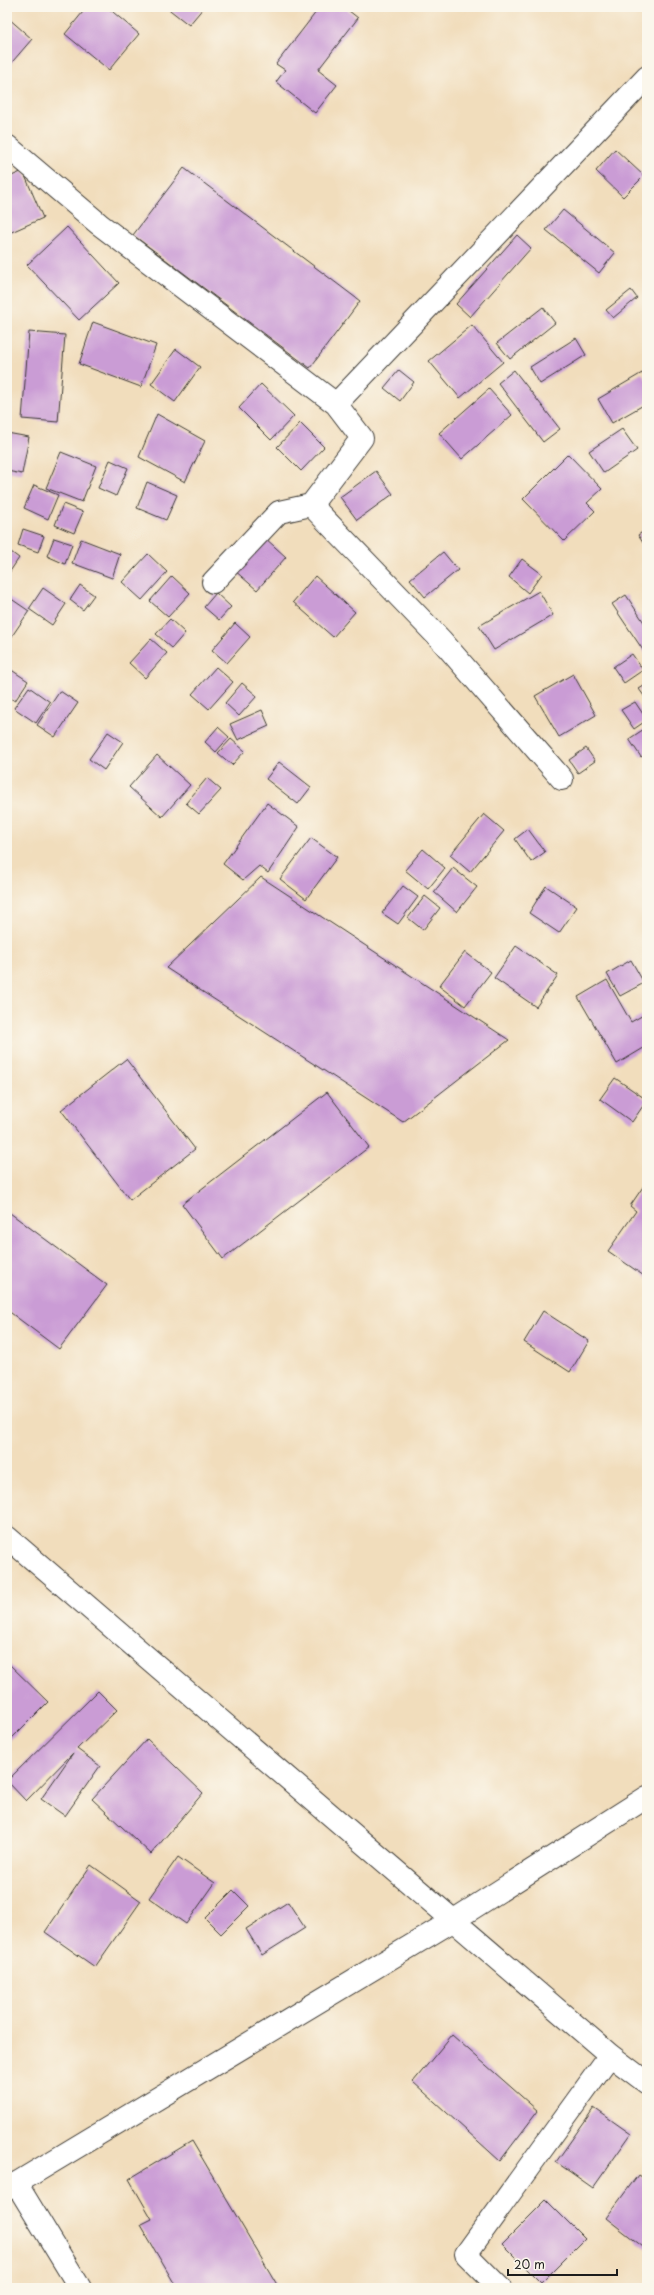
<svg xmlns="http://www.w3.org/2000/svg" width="654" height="2295" viewBox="0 0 654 2295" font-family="'Playpen Sans',sans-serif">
	<rect width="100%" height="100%" fill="#fbf7ec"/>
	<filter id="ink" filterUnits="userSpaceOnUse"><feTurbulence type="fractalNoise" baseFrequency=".025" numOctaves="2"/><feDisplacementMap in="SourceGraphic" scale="8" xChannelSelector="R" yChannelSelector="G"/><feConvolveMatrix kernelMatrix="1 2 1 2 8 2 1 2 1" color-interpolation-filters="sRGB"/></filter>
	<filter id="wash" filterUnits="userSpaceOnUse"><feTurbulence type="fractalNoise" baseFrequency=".012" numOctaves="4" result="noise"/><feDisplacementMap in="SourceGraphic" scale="16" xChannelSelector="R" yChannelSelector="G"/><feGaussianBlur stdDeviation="0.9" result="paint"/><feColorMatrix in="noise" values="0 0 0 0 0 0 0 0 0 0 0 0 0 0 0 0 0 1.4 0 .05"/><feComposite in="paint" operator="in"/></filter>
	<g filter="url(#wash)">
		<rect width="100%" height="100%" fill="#f1ddbc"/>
		<g id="blocks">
			<path fill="#ca9cd5" d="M87,7h20l32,27 -30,36 -44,-36z
				M166,7h38l-15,18z
				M320,7h24l14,11 -40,52 19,15 -22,28 -39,-31 9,-12 -9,-6z
				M7,17l25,22 -25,29z
				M615,149l29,27 -21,21 -27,-26z
				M184,168l176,133 -50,67 -177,-133z
				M23,171l20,47 -36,16v-56z
				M563,210l52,43 -16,20 -53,-43z
				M67,227l52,56 -40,37 -52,-55z
				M517,235l14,13 -61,69 -14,-13z
				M631,290l6,8 -24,20 -7,-8z
				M543,307l12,16 -45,36 -13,-16z
				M93,322l63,23 -15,42 -62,-23z
				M472,325l31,37 -43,36 -31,-37z
				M29,332l36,3 -7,87 -36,-3z
				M576,338l10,17 -46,29 -10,-17z
				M176,349l24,18 -25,35 -24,-18z
				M399,370l15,12 -14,19 -16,-13z
				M514,370l46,59 -17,13 -45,-59z
				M642,373l5,8v22l-35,20 -14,-24z
				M261,384l33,32 -23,24 -32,-32z
				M489,389l23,26 -50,44 -23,-26z
				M157,414l48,27 -20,41 -46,-25z
				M300,423l24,24 -23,24 -24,-24z
				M622,429l15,21 -33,23 -15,-22z
				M7,433l22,4 -7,37 -15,-3z
				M61,452l35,14 -14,36 -36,-14z
				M568,454l34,35 -15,14 8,8 -31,30 -41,-42z
				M110,460l18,8 -12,28 -18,-8z
				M376,471l17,23 -36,26 -17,-23z
				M147,482l30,13 -11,25 -29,-12z
				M34,485l24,10 -10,24 -24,-11z
				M63,504l20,8 -9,21 -19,-8z
				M23,529l21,7 -6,16 -20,-7z
				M647,529v20l-9,-14z
				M264,537l22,20 -29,33 -23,-20z
				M54,538l18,6 -7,20 -18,-8z
				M81,539l39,15 -8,24 -40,-15z
				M7,549l12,9 -12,18z
				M443,552l15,18 -33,27 -15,-18z
				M148,554l19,18 -25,28 -20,-18z
				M522,559l20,15 -14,19 -19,-16z
				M172,576l18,17 -22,24 -18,-16z
				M315,576l40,36 -22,25 -40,-35z
				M80,585l14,10 -11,15 -13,-10z
				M43,588l23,16 -14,21 -23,-16z
				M539,591l14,24 -59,35 -15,-24z
				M216,593l15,14 -12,13 -15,-13z
				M626,595l21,32v29l-35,-52z
				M7,596l22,15 -19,28 -3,-2z
				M170,619l15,14 -13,15 -16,-14z
				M235,623l15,14 -23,26 -15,-13z
				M151,639l16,14 -22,25 -16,-15z
				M632,654l11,16 -19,13 -11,-16z
				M7,667l21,14 -13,20 -8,-5z
				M216,667l17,15 -24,27 -17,-15z
				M573,674l23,41 -37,22 -24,-41z
				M242,683l15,13 -18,20 -14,-13z
				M647,684v16l-8,-11z
				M29,687l21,15 -14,21 -22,-15z
				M60,691l18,12 -23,34 -18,-12z
				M635,702l12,18 -13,9 -13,-19z
				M262,710l7,16 -31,14 -8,-16z
				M218,727l11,10 -13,15 -11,-10z
				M647,727v26l-6,4 -12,-18z
				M108,732l15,10 -19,28 -15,-11z
				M231,739l14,12 -13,14 -14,-12z
				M586,748l9,13 -17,12 -9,-13z
				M157,755l33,30 -28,32 -33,-30z
				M279,762l32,25 -13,17 -32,-25z
				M207,778l14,12 -22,24 -13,-11z
				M267,803l32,24 -31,46 -9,-7 -16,14 -20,-16z
				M484,814l20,17 -34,41 -20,-17z
				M528,829l17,23 -14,10 -16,-23z
				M311,838l26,19 -31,42 -26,-20z
				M423,849l22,19 -17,21 -23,-19z
				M453,868l24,19 -20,25 -23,-20z
				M261,877l248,163 -106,82 -237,-154z
				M403,886l15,11 -20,27 -16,-11z
				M546,886l31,21 -18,26 -30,-20z
				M425,896l15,12 -17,22 -15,-12z
				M516,946l42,29 -22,32 -42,-29z
				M465,952l26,20 -26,34 -26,-20z
				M631,960l13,23 -24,13 -13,-22z
				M607,980l24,42 16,-9v33l-30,18 -39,-67z
				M126,1059l69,90 -65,51 -69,-90z
				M615,1078l32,22 -15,22 -32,-23z
				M327,1092l42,55 -146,112 -41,-55z
				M647,1181v97l-39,-27 28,-40 -6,-5z
				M10,1213l97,72 -48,64 -52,-39v-93z
				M543,1311l46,30 -19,31 -46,-30z
				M7,1662l41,40 -41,41z
				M98,1691l19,19 -40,39 23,17 -35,50 -24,-17 32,-46 -47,48 -19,-20z
				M147,1739l56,54 -52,61 -59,-55z
				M178,1857l37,26 -29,41 -37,-26z
				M91,1865l50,36 -46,66 -50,-35z
				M233,1890l16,16 -28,28 -16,-16z
				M288,1902l17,26 -43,27 -16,-26z
				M452,2035l86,76 -38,50 -87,-79z
				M594,2108l37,26 -38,54 -37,-26z
				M192,2141l87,147h-102l-37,-63 12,-6 -23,-40z
				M638,2175l9,6v69l-41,-32z
				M546,2200l39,39 -44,44 -39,-39z"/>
		</g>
	</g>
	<g filter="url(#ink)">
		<use href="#blocks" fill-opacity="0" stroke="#3c3934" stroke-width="1"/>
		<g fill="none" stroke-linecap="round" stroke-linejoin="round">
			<defs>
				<path id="minor" d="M7,146l92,78 237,180 26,34 -51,67 -32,7 -66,70
					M336,404l311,-327
					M311,505l131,136 120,138
					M7,1537l603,518 37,28
					M16,2183l64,105
					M7,2189l447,-269 193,-123
					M500,2288l-34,-34 144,-199"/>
			</defs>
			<use href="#minor" stroke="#3c3934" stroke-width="24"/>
			<use href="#minor" stroke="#fff" stroke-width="22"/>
		</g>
	</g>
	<rect width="654" height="2295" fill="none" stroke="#fbf7ec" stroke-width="24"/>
	<path d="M508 2269v6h109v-6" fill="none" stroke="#1c1c1c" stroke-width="2"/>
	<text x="514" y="2269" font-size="12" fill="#1c1c1c" stroke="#fbf7ec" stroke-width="3" paint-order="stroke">20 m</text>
</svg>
